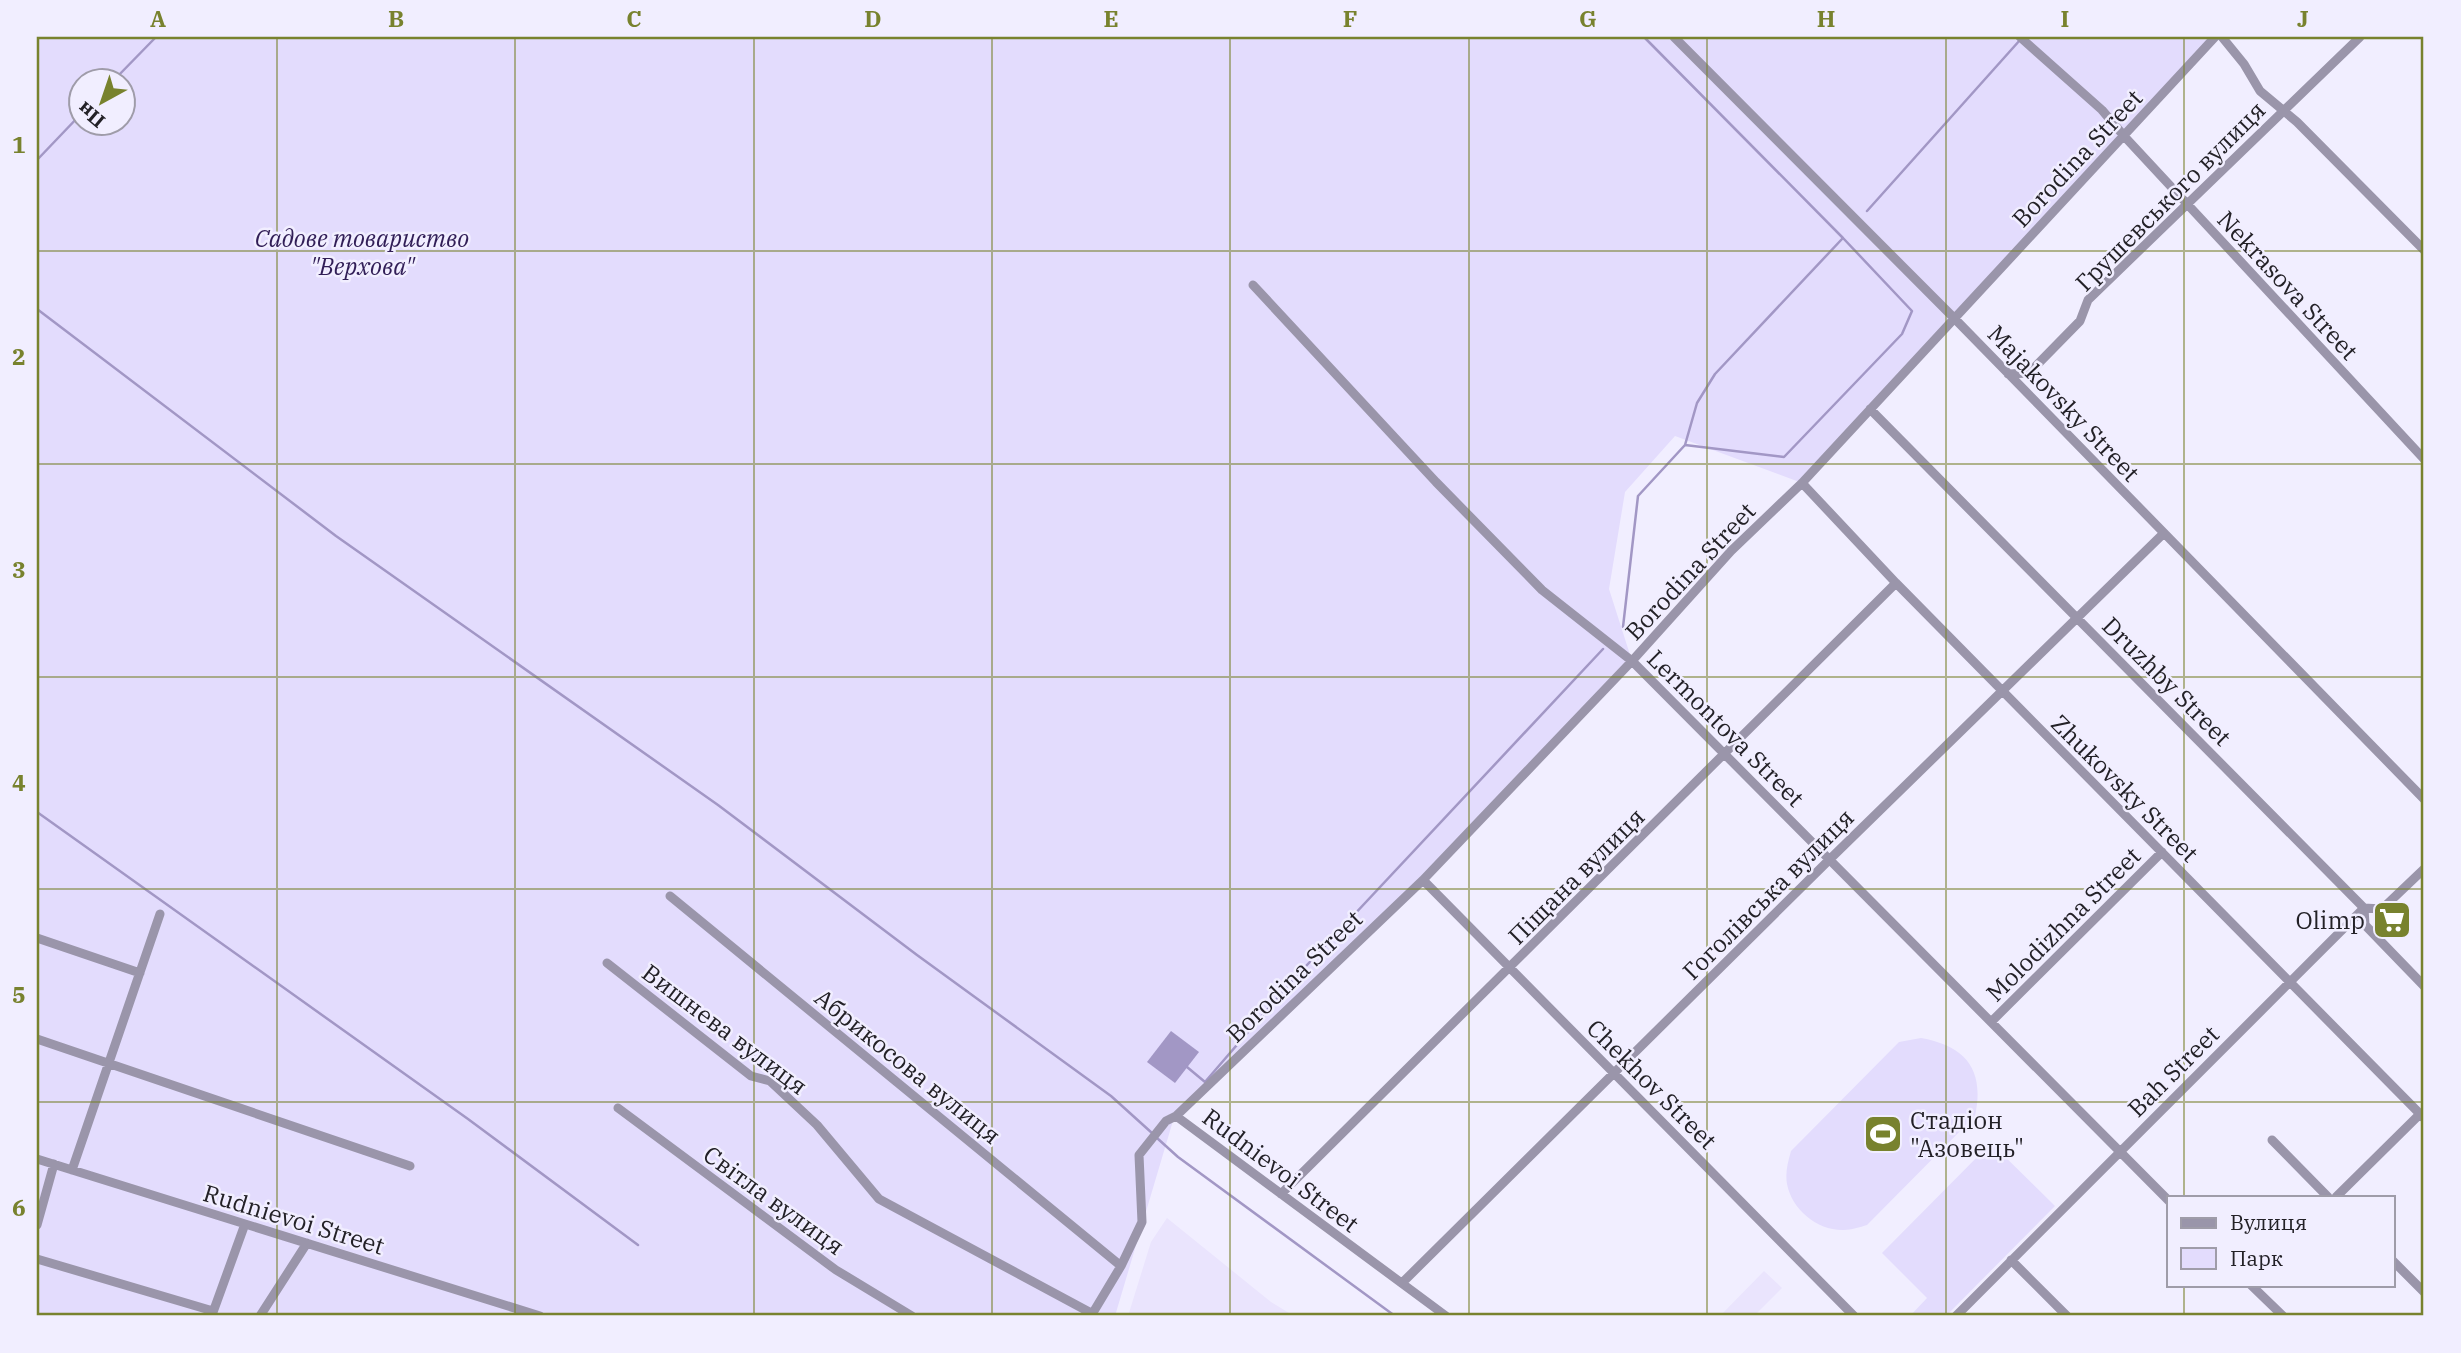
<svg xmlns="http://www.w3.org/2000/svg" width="2461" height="1353" viewBox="0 0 2461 1353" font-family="'IBM Plex Serif',serif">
	<rect width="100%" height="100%" fill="#f1eeff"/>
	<path fill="#eae4fd" d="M1167,1218l104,84 23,14h-166l23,-74z
		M1764,1271l18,17 -28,28h-34z"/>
	<path fill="#e3dcfd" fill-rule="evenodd" d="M37,37h1635l280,282 -150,164 -127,-47 -50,56 -16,97 23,72 -209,219 -248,234 -60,202h-1078zM80,80h42v42h-42z
		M1676,37h539l-261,279z
		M1921,1038c45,8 64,32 54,78l-108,109c-7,2 -16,5 -23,5 -26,1 -52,-20 -57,-46 -2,-12 1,-22 4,-33l108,-109z
		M1991,1143l64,63 -109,110h-36l17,-18 -45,-45z"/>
	<path fill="#a297c5" d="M1171,1031l28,21 -24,31 -28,-21z"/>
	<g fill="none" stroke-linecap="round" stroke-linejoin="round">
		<path stroke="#a297c5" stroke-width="2.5" d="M114,80l42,-43
			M37,160l43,-45
			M1867,211l153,-171
			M37,309l299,227 382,269 199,150 194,141 41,37
			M1685,445l12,-42 18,-29 127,-135
			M1623,627l15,-131 47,-51 99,12 118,-123 10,-23 -69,-73 -199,-201
			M37,812l431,307 170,126
			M1187,1067l18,15 87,-101 311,-332
			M1157,1138l21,19 217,159"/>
		<path stroke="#9a95aa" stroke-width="9" d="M1674,37l280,281 470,481
			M2020,37l82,73 22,26 300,323
			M2222,37l22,27 16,27 37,31 127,128
			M1253,285l183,197 106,108 90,71 537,540
			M2008,374l21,-1 51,-52 8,-21 272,-263
			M1870,409l494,499 1,17 59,61
			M1802,483l94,100 528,535
			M1423,880l431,436
			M670,896l451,370
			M37,938l103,35
			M607,963l144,113 19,5 47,44 62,74 214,115
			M1991,1022l171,-170
			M37,1039l373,127
			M618,1108l218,162 76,46
			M1176,1116l247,-236 209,-219 99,-110 71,-68 413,-446
			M2272,1140l56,57
			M37,1159l503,157
			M72,1170l88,-256
			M1281,1194l615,-611
			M2336,1197l84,-83
			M37,1225l17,-61
			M37,1259l176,52
			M2011,1260l56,56
			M2393,1261l31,31
			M1402,1283l427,-423 335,-327
			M2251,1285l32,31
			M212,1315l33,-91
			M260,1316l47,-73
			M1091,1316l30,-50 21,-44 -3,-67 27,-34 10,-5 270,200
			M1956,1316l408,-408 18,1 42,-40"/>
	</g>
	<path fill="none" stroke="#78822e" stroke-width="2" stroke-opacity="0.55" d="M277,37v1279M515,37v1279M754,37v1279M992,37v1279M1230,37v1279M1469,37v1279M1707,37v1279M1946,37v1279M2184,37v1160M37,251h2387M37,464h2387M37,677h2387M37,889h2387M37,1102h2387M2184,1285v31"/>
	<defs>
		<symbol id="supermarket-square" viewBox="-11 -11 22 22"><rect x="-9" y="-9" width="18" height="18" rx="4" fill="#78822e" stroke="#f1eeff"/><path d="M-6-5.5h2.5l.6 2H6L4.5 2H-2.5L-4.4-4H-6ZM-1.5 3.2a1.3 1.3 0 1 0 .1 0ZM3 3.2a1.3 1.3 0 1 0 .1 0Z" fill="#fff"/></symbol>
		<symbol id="stadium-square" viewBox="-11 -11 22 22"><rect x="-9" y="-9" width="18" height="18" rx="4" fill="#78822e" stroke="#f1eeff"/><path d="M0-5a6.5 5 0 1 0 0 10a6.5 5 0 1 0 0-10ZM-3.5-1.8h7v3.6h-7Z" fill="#fff"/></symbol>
	</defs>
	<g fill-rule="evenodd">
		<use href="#supermarket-square" x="2370" y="898" width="44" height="44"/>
		<use href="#stadium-square" x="1861" y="1112" width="44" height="44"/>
	</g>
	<g text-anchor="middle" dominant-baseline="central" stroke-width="5" stroke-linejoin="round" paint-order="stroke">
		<g font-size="24" fill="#232127" stroke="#f1eeff">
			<text transform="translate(2077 158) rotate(-47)">Borodina Street</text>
			<text transform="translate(2170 196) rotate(-45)">Грушевського вулиця</text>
			<text transform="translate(2288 285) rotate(47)">Nekrasova Street</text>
			<text transform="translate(2064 403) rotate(46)">Majakovsky Street</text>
			<text transform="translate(1690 571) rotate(-47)">Borodina Street</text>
			<text transform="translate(2167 681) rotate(45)">Druzhby Street</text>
			<text transform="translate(1726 728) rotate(45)">Lermontova Street</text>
			<text transform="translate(2125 788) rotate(45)">Zhukovsky Street</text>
			<text transform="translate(1576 876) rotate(-45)">Піщана вулиця</text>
			<text transform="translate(1768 894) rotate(-45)">Гоголівська вулиця</text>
			<text transform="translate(2063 924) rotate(-45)">Molodizhna Street</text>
			<text transform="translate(1294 976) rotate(-44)">Borodina Street</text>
			<text transform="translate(725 1029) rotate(37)">Вишнева вулиця</text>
			<text transform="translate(908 1066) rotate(39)">Абрикосова вулиця</text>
			<text transform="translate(2173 1071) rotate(-45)">Bah Street</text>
			<text transform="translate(1652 1084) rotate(45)">Chekhov Street</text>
			<text transform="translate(1281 1170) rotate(37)">Rudnievoi Street</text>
			<text transform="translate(774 1200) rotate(36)">Світла вулиця</text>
			<text transform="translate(294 1219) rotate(17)">Rudnievoi Street</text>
		</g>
		<g font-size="24" font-style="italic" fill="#311e57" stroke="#f1eeff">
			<text x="362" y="238">Садове товариство<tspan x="362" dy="28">"Верхова"</tspan></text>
		</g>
		<g font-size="24" fill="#232127" stroke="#f1eeff" text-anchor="end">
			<text x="2365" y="920">Olimp</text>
			<text x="1910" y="1120" text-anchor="start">Стадіон<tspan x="1910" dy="28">"Азовець"</tspan></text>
		</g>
	</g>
	<rect width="2461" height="1353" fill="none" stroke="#f1eeff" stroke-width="77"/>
	<rect x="2167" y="1196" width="228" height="91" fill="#f1eeff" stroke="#9f9ca9" stroke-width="2"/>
	<rect x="2181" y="1218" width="35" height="10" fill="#9a95aa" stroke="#9f9ca9" stroke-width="2"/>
	<text x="2230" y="1230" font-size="21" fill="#232127">Вулиця</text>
	<rect x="2181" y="1248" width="35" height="21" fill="#e3dcfd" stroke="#9f9ca9" stroke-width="2"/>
	<text x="2230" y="1266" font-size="21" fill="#232127">Парк</text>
	<g transform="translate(102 102) rotate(220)"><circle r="33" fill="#f1eeff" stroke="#9f9ca9" stroke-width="2"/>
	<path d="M0-5L12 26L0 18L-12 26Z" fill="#78822e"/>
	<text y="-10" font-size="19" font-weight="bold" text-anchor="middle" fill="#232127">Пн</text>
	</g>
	<rect x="38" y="38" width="2384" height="1276" fill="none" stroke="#78822e" stroke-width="2.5"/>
	<g font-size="23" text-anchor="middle" font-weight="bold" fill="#78822e">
		<text x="158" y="27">A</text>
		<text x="396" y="27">B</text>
		<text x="634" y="27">C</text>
		<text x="873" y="27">D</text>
		<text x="1111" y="27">E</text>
		<text x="1350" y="27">F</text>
		<text x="1588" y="27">G</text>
		<text x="1826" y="27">H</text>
		<text x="2065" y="27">I</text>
		<text x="2303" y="27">J</text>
		<text x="19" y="153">1</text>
		<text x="19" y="365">2</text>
		<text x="19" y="578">3</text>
		<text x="19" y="791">4</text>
		<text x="19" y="1003">5</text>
		<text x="19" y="1216">6</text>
	</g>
</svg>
